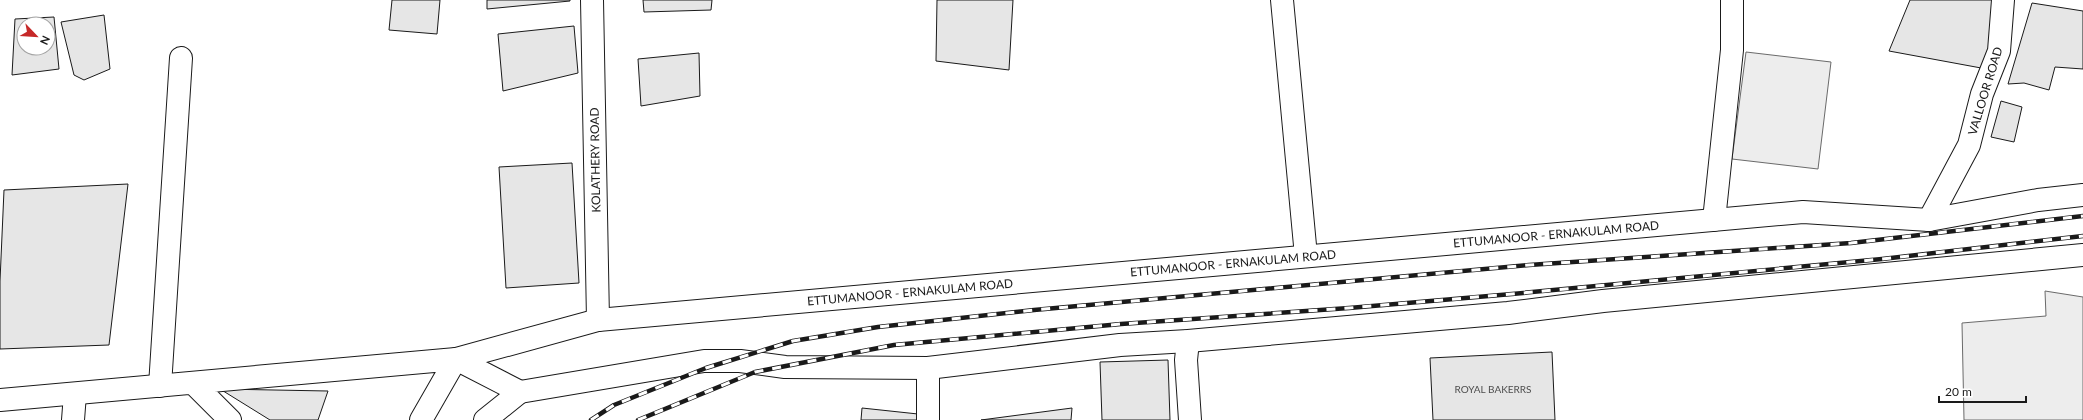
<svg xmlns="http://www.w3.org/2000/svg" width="2083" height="420" viewBox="0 0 2083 420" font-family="Lato,sans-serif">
	<rect width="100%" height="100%" fill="#fff"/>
	<path fill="#ededed" stroke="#6a6a6a" d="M1746,52l85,10 -13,107 -86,-10z
		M2045,291l38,6v123h-119l-2,-97 84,-7z"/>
	<path fill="#e6e6e6" stroke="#1a1a1a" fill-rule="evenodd" d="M392,0h48l-3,34 -48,-4z
		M487,0h83v1l-83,8z
		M643,0h69l-1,10 -67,2z
		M937,0h76l-4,70 -73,-9z
		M1910,0h85l-3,70 -103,-19z
		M2032,3l51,8v58l-28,-2 -6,23 -25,-7 -16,1z
		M104,15l6,54 -26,11 -10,-5 -13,-53z
		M54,17l5,52 -47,6 3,-56zM24,24h24v24h-24z
		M574,26l4,47 -75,18 -5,-57z
		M699,53l1,43 -59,10 -3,-47z
		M2001,101l21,6 -8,35 -23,-5z
		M572,163l7,120 -73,5 -7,-121z
		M128,184l-19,161 -109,4v-68l4,-91z
		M1552,352l3,68h-122l-3,-62z
		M1168,360l2,60h-68l-2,-58z
		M220,389l108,2 -10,29h-48z
		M862,408l56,6 -1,6h-56z
		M1072,408l-1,12h-90z"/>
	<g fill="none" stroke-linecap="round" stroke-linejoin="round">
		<defs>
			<path id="minor" d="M592,0l6,320
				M1282,0l24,256
				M1714,220l18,-170v-50
				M1929,220l40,-75 13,-51 17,-43 4,-51
				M1188,341l-2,19 4,60
				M928,368v52
				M160,386l21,-328
				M73,420l2,-26"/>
			<path id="primary" d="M456,359l142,-39 1205,-108 126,8 109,-20 45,-5
				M520,392l184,-31h36l45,6 143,1 192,-23 68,-4 320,-28 95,-12 480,-46"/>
			<path id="trunk" d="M193,383l37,37
				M0,400l456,-41 64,33 -35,28
				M421,420l35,-61"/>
		</defs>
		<use href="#minor" stroke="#1a1a1a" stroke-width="24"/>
		<use href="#primary" stroke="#1a1a1a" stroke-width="24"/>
		<use href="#trunk" stroke="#1a1a1a" stroke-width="24"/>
		<use href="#minor" stroke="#fff" stroke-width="22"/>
		<use href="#primary" stroke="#fff" stroke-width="22"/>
		<use href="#trunk" stroke="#fff" stroke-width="22"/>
		<defs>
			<path id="rail" d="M591,420l23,-15 92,-37 87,-27 85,-14 156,-17 495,-45 322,-22 232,-27
				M638,420l117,-48 139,-27 227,-21 228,-16 163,-14 370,-35 201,-23"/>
		</defs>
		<use href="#rail" stroke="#1a1a1a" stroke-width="4.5"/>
		<use href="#rail" stroke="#fff" stroke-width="3" stroke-dasharray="9" stroke-linecap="butt"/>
	</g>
	<g text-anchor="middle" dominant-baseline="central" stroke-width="3" stroke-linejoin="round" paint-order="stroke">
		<g font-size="10" fill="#4d4d4d">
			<text x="1493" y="389">ROYAL BAKERRS</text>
		</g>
		<g font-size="12" fill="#1a1a1a" stroke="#fff">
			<text transform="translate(1985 91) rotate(-73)">VALLOOR ROAD</text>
			<text transform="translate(595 160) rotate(-91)">KOLATHERY ROAD</text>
			<text transform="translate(1556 234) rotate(-5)">ETTUMANOOR - ERNAKULAM ROAD</text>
			<text transform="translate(1233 263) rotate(-5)">ETTUMANOOR - ERNAKULAM ROAD</text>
			<text transform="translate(910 292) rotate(-5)">ETTUMANOOR - ERNAKULAM ROAD</text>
		</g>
	</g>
	<g transform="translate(36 36) rotate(115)"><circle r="19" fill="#ffffff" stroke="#a3a3a3"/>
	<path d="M0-3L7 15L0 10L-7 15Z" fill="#c62828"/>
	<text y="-6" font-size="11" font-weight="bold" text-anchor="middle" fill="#1a1a1a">N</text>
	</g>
	<path d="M1939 396v6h87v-6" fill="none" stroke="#1a1a1a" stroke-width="2"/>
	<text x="1945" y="396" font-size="12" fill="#1a1a1a" stroke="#ffffff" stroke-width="3" paint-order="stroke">20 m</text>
</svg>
